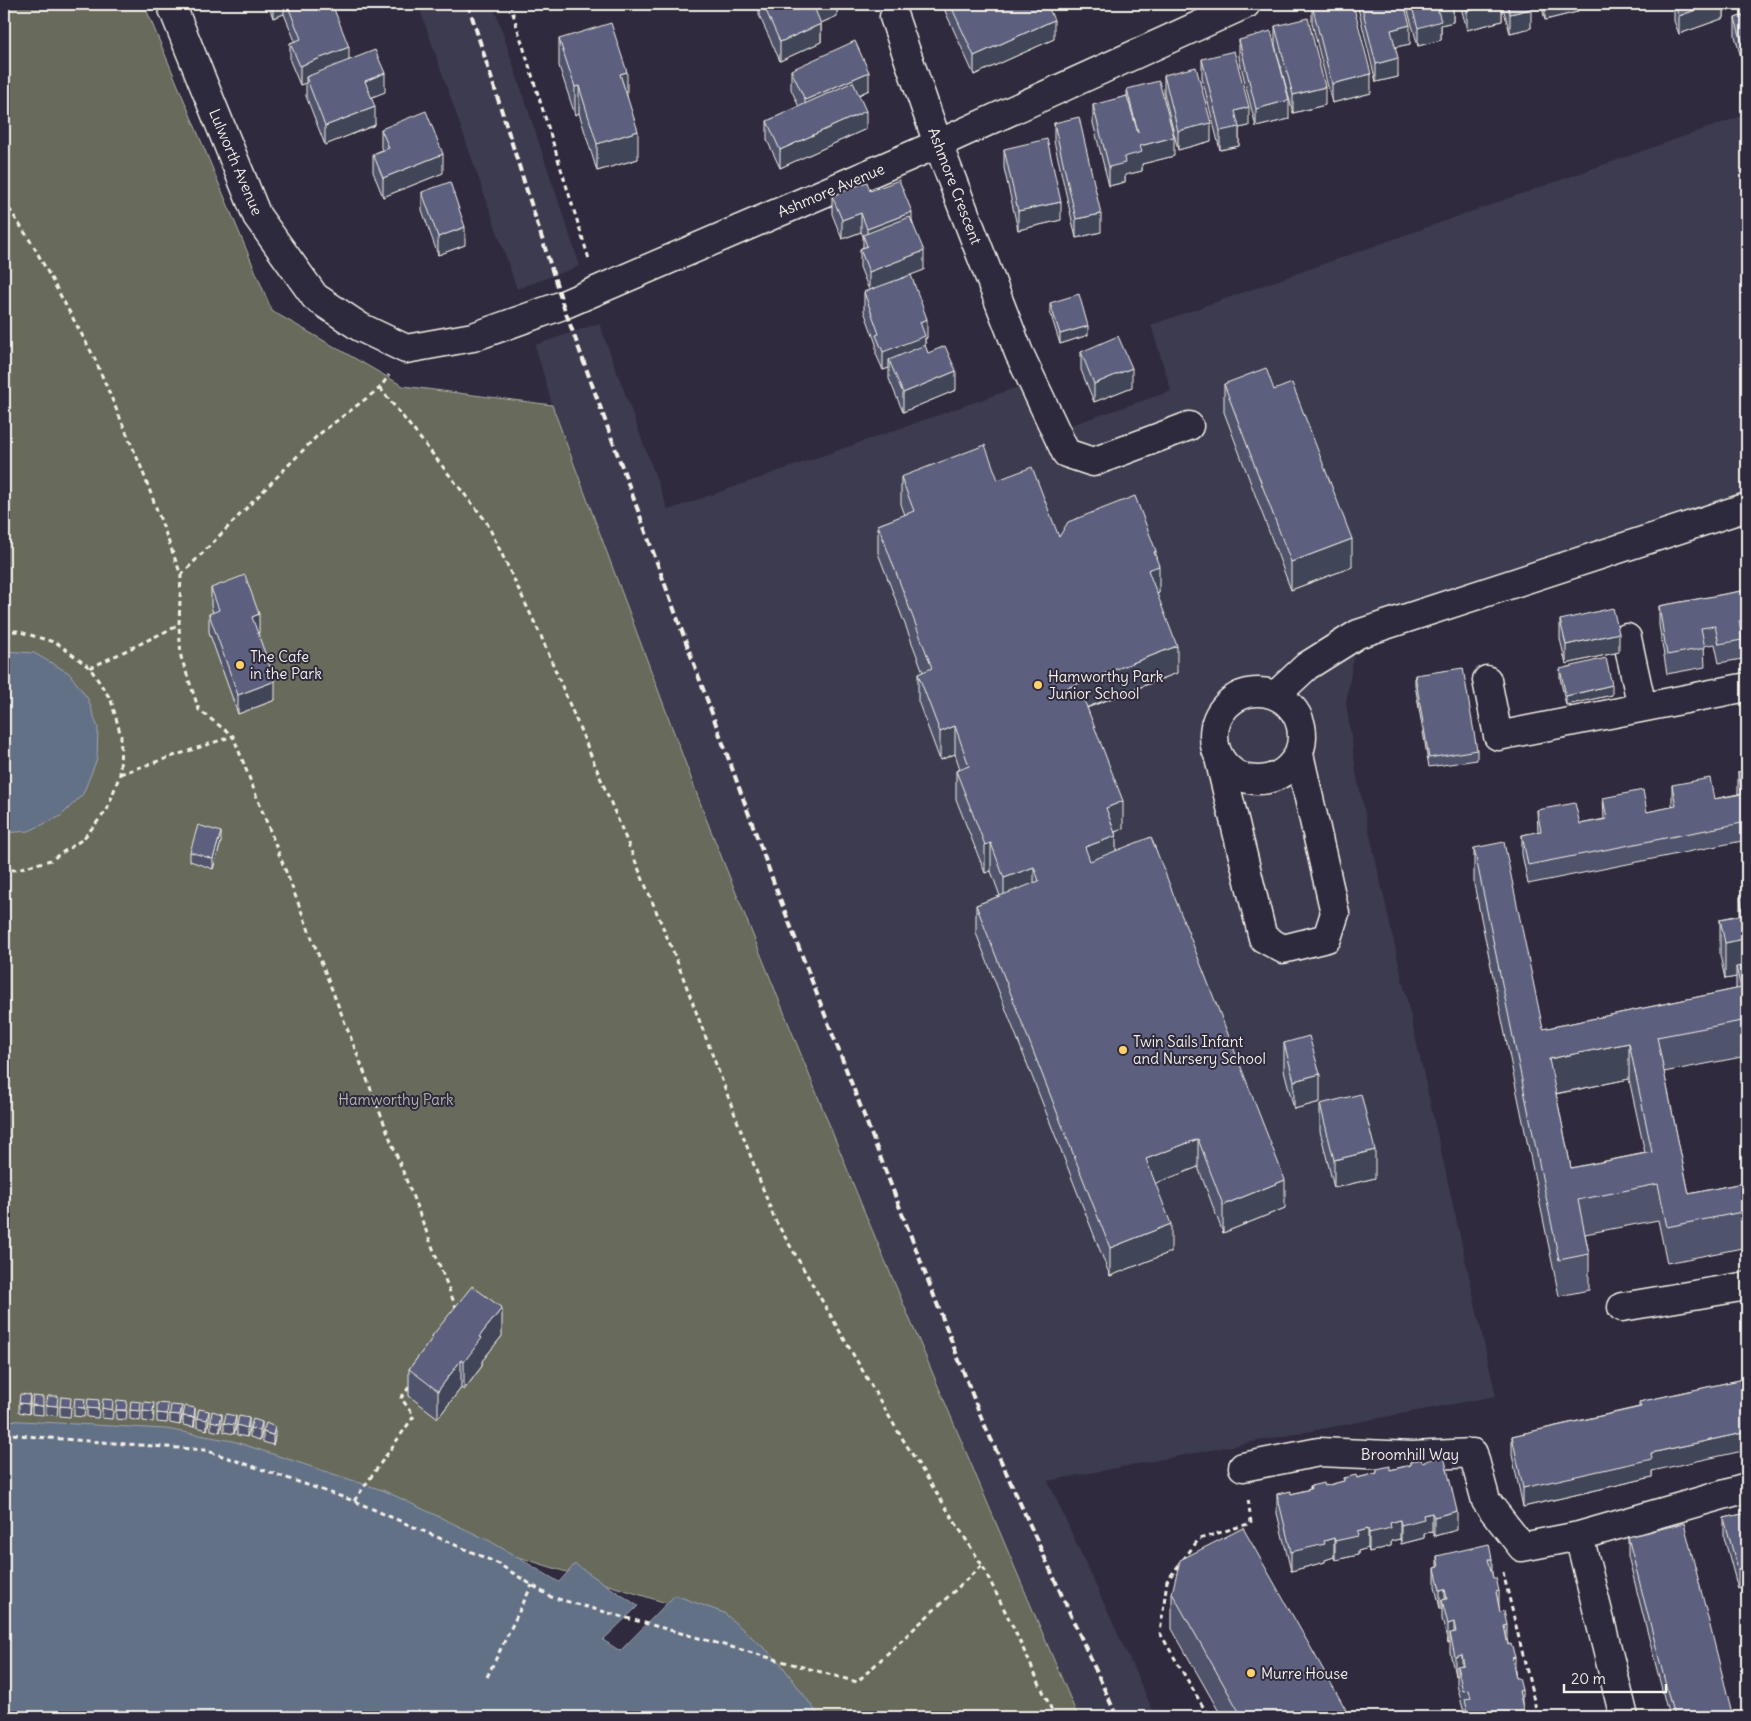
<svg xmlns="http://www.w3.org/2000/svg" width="1751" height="1721" viewBox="0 0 1751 1721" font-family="Delius,sans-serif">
	<rect width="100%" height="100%" fill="#2f2a3d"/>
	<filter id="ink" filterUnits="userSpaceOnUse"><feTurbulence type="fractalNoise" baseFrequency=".02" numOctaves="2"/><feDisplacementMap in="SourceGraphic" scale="10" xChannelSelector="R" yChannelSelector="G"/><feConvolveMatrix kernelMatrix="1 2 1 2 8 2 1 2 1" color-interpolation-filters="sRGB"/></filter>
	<g filter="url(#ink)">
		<path fill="#3c3a50" d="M418,4h75l87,262 -63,23z
			M1747,114v393l-389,127 -12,68 11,75 139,619 -448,85 108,236h-78l-216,-511 -155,-385 -155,-416 -17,-60 64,-22 69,187 364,-128 21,49 118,-40 -20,-66z"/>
		<path fill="#676a5c" stroke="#aeaea2" d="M4,4h140l128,307 131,75 149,19 155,416 155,385 216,511h-280l-64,-93 -364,-113 -366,-81z"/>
		<path fill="#647187" stroke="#9ea4ae" d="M4,651l30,2 35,20 19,26 10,29 -1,31 -14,35 -22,22 -32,15 -25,2z
			M4,1420l162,9 67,12 152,50 105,50 69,41 16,-18 63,42 -35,34 17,11 55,-56 49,18 54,47 42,57h-816z"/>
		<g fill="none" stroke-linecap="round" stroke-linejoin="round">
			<defs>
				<path id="minor" d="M171,4l86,212 58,81 45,30 46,22 67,-12 90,-32 375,-161 308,-140
					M894,17l44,127 81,209 47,100 27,9 96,-36
					M1627,638l15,69
					M1487,680l11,56 249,-49
					M1214 736a44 44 0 1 1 88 0a44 44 0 1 1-88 0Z
					M1276,695l31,-29 51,-32 389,-127
					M1218,754l45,184 20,11 44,-11 8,-25 -36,-159
					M1622,1307l125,-21
					M1243,1467l76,-15 93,4 61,-3 13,48 36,46 57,-11 168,-48
					M1579,1536l45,181"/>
			</defs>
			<use href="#minor" stroke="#f4f1e8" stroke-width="31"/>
			<path stroke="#f4f1e8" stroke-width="3" stroke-dasharray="5 4" stroke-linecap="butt" d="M510,4l79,255
				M4,201l29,44 61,112 47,110 40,108 -2,50 2,32 18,53 34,26 224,574
				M380,388l106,133 55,115 134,320 99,262 123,212 85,135 31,62 42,90
				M181,575l137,-140 62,-47 9,-13
				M4,632l13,-1 40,12 33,25 21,32 10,36 -1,38 -13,36 -24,29 -32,21 -37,10 -10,-1
				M90,668l89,-43
				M120,774l113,-38
				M4,1433l32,4 169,13 149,51 143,62 54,34 306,85 125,-117
				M354,1501l60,-85 -13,-18 9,-12
				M1183,1560l16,-21 52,-16 -3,-25
				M1179,1565l-12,16 -7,52 49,84
				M1503,1572l35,145
				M487,1677l45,-92"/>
			<use href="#minor" stroke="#2f2a3d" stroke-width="28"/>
			<path stroke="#f4f1e8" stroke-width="4" stroke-dasharray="8 4" stroke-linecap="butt" d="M468,4l95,301 212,581 206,531 136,300"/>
		</g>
		<path fill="#4f536c" stroke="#f4f1e8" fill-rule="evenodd" d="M268,4h64l17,56 36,32 -14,5 4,28 -50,20 -19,-49v-13l-6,2 -10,-24v-18l5,-2 -11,-27 -11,4z
			M759,4h78v12l-16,7v19l-41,19 -21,-46z
			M945,4h102l7,35 -80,36 -29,-64z
			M1358,4h46l6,40 -15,3 3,30 -22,5 -18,-74z
			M1406,4h47v18l-12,3v15l-23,6z
			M1460,4h42v17l-35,9z
			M1502,4h27l2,24 -21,5z
			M1541,4h36v8l-32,8z
			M1674,4h63l-13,5v9l-45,16 -5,-13z
			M1312,5l59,88 -39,10 -20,-80z
			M1747,14v65l-12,-43v-18z
			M1275,26l50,79 -32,8 -18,-68z
			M559,39l68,57 11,63 -41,12 -18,-58 -4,2 -16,-49z
			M1239,40l50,79 -33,8 -17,-69z
			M1202,59l47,67 -10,2v18l-19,4 -18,-72z
			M791,70l78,20 -10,5 7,34 -86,39 -13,-28v-19l32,-14 -8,-18z
			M1164,75l47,66 -33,9 -14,-57z
			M1127,89l47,67 -32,8v7l-17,4v7l-16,4 -16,-63v-18l34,-9z
			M1054,123l47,109 -25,6 -22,-97z
			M381,129l62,44 -60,24 -10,-25v-18l9,-4 -1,-2z
			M1004,149l57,71 -43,10 -14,-62z
			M870,191l42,29 12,50 -26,9 29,59h-2v9l3,6 28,37 -53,22 -14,-33v-11l-6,2 -7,-16v-10l-12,-33v-19l5,-2 -9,-23v-18l3,-2v-11l-2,-4 -19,7 -10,-25v-18z
			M422,192l43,53 -27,10 -16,-45z
			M1050,303l38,32 -28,9 -10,-32z
			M1081,352l51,35 -38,15 -13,-32z
			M1224,384l128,183 -61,23 -67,-178z
			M901,477l97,3 61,57 97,22 3,34 -2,1 20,79 -90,35 36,121 -8,3 1,19 169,357 -62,25 -25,-66 -43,16 16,69 -61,24 -134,-343v-28l24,-9 -9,-25 -6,2 -29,-74v-28l4,-2 -5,-15 -15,6 -22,-59v-27l5,-2 -45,-119v-28l27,-10 -4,-11z
			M211,588l48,45h-1l17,67 -37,14 -29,-82v-18l4,-1 -2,-7z
			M1747,590v49h-5v20l-23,4 -4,-19 -11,2 1,21 -38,7 -8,-49v-19z
			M1560,620l59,32 -53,12 -6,-25z
			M1560,669l52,26 -46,10 -6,-27z
			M1415,675l62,75v10l-48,7 -14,-82z
			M1747,770v70l-219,44 -6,-30v-19l16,-3 -1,-22 43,14 24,-5 -1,-21 44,14 25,-5v-22l42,14 24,-5v-22z
			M221,842l-8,27 -23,-8v-9z
			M1474,848l69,181 193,-40v-12l-11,2 -5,-24v-36l20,-4v-18l7,-1v160l-83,16 25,122 58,-12v65l-80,16 -9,-43 -73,14 4,20v36l-30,6 -85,-412zM1629,1079l16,74 -74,15 -15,-74z
			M1284,1043l36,59 -26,7 -10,-39z
			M1320,1104l55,74 -41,10 -14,-57z
			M432,1336h70l-20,25v5l-18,24 -3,-2 -23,30 -29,-22v-27l23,-30z
			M1744,1379l-92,92v6l-129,30 -11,-52v-19l127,-29v-5z
			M19,1403l11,1 -1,10 -10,-2z
			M32,1405l11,1v9l-11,-1z
			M46,1405l12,1 -1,10 -11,-2z
			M60,1406l11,1 -1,10 -10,-1z
			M74,1407l11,1 -1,9 -10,-1z
			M87,1408l12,1 -1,9 -11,-1z
			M102,1408l11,2 -1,9 -10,-1z
			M116,1410l11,1 -1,9 -10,-1z
			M130,1410l11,1 -1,10 -10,-2z
			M143,1411l11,1 -1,10 -10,-1z
			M157,1413l11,1 -1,9 -10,-1z
			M170,1414l12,1 -2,10 -10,-2z
			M183,1416l12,2 -1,9 -11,-2z
			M197,1418l12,2 -2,10 -10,-3z
			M211,1421l11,2 -2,9 -9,-2z
			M224,1423l12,2 -2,9 -10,-2z
			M237,1425l12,3 -2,9 -10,-2z
			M250,1428l12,3 -2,9 -10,-3z
			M263,1432l12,4 -2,9 -10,-3z
			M1410,1462h12l35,68 -23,6 -2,-4 -8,1v5l-23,6 -1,-5 -9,2v5l-22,6 -1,-4 -10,3v4l-23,5 -1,-3 -9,3v2l-34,9 -14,-58v-19h14l19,-5v-3h15l19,-5v-3h13l20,-5v-4l13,1 20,-5z
			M1747,1513l-9,76 -14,-52v-19z
			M1628,1537l105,180h-64l-41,-161z
			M1437,1556l55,3v15l8,38 7,13v14l17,73 4,5h-63v-8h-2l-6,-24v-10l-2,1 -5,-24v-10l-2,1 -6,-24v-11l-2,1 -5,-23v-18l2,-1z
			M1172,1593l177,124h-127l-50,-88z"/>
		<path fill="#404458" stroke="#f4f1e8" d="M273,4h11v10l-11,4z
			M822,4h15v12l-23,10v-19z
			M1451,4h2v18l-12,3v15l-23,6v-18l19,-20z
			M1497,4h5v17l-35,9v-19z
			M1545,4h32v8l-32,8z
			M1712,4h25l-13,5v9l-45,16v-18z
			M1531,9v19l-21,5v-19z
			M1054,20v19l-80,36v-19z
			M821,24v18l-41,19v-19z
			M1410,25v19l-19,4v-18z
			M349,47v19l-43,11v6l-6,2v-19z
			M1398,58v19l-22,5v-18z
			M627,72v27l-7,-25z
			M869,72v18l-64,29v-19z
			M385,73v19l-20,8v-19z
			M1371,74v19l-39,10v-19z
			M579,86v27l-4,2v-28z
			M1325,87v18l-32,8v-18z
			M1289,100v19l-33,8v-18z
			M375,107v18l-50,20v-19z
			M1249,107v19l-10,2v18l-19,4v-19l15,-20z
			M866,111v18l-86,39v-18z
			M1211,123v18l-33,9v-19z
			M638,131v28l-41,12v-27z
			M1174,137v19l-32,8v7l-17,4v7l-16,4v-19l31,-21z
			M443,154v19l-60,24v-19z
			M1061,202v18l-43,10v-19z
			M912,212v18l-45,18v-19z
			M861,213v19l-19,7v-19z
			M1101,214v18l-25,6v-19z
			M465,227v18l-27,10v-18z
			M924,251v19l-55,21v-19z
			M927,319v19h-2v17l-36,5v8l-6,2v-18l37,-30z
			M1088,326v9l-28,9v-10z
			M1132,368v19l-38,15v-18z
			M956,371v19l-53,22v-19z
			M1352,539v28l-61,23v-28z
			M1156,551v16l3,-1v27l-11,5v-28l6,-18z
			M259,614v19l-7,2v-18z
			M1619,633v19l-53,12v-19z
			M1177,646v27l-113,43v-27z
			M275,681v19l-37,14v-19z
			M1612,685v10l-46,10v-9z
			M955,726v28l-15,6v-28z
			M1123,801v28l-17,6v-27z
			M221,832v10l-8,27v-10z
			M1116,836v27l-31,12v-28z
			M991,843v28l-6,2v-28z
			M1034,867v27l-30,12v-28z
			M1743,939v36l-7,-8v10l-11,2v-36z
			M1629,1043v36l-80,16v-36z
			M1320,1074v28l-26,7v-28z
			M1198,1139v28l-52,20v-28z
			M1375,1150v28l-41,10v-28z
			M1285,1180v28l-62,25v-28z
			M1171,1224v28l-61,24v-28z
			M502,1308v28l-20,25v5l-18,24v-28l15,-25z
			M461,1360v28l-23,30v-27z
			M30,1395v9l-1,10v-10z
			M182,1406v9l-2,10v-10z
			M195,1408v10l-1,9v-10z
			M209,1411v9l-2,10v-10z
			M222,1414v9l-2,9v-9z
			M236,1416v9l-2,9v-9z
			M249,1418v10l-2,9v-9z
			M262,1422v9l-2,9v-9z
			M275,1427v9l-2,9v-10z
			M1747,1432v18l-95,21v6l-129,30v-19l128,-35z
			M1457,1511v19l-23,6v-19z
			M1432,1513v19l-8,1v5l-23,6v-19l22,-10z
			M1400,1520v19l-9,2v5l-22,6v-19l21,-10z
			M1368,1529v19l-10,3v4l-23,5v-19l22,-9z
			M1334,1538v19l-9,3v2l-34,9v-19l33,-11z
			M1747,1568v18l-9,3v-19z
			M1445,1589v19l-3,-8v8l-2,1v-19z
			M1499,1591v19l-3,-18z
			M1454,1622v19l-4,-8v9l-2,1v-19z
			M1462,1655v19l-5,-8v9l-2,1v-19z
			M1515,1657v19l-3,-18z
			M1522,1690v18l-3,-17z"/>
		<path fill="#5c617e" stroke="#f4f1e8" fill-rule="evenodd" d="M287,4h45l17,43 -49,19 -10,-23 11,-4z
			M763,4h59l-8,3 7,17 -41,18z
			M950,4h97l7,16 -80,36z
			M1316,4h37l18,70 -39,10 -20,-79z
			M1361,4h43l6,21 -19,5 7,28 -22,6z
			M1411,4h40l-14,4 4,13 -23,7z
			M1464,4h33l-30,7z
			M1507,4h22l2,5 -21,5z
			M1674,4h37l-32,12z
			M1747,14v46l-12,-42z
			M1308,18l17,69 -32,8 -18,-69z
			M611,23l16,49 -7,2 18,57 -41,13 -18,-58 -4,1 -16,-48z
			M1271,31l18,69 -33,9 -17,-69z
			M855,41l14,31 -64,28 -14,-30z
			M375,50l10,23 -20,8 10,26 -50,19 -19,-49z
			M1234,51l15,56 -14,4 4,16 -19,4 -18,-72z
			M1196,67l15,56 -33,8 -14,-56z
			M1159,81l15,56 -34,9 2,6 -18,5 1,6 -16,4 -16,-62 34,-9 11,37 -11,-44z
			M853,82l13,29 -86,39 -13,-29z
			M426,111l17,43 -60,24 -10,-24 16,-6 -8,-19z
			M1079,117l22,97 -25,5 -22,-96z
			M1047,139l14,63 -43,9 -14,-62z
			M899,180l13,32 -45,17 -6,-16 -19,7 -10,-24 35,-14 3,9z
			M450,182l15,45 -27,10 -16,-45z
			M910,217l14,34 -55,21 -9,-23 7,-3 -4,-11z
			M911,275l16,44 -7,3 5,14 -42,16 -7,-17 3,-1 -15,-42z
			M1079,294l9,32 -28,8 -10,-31z
			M1118,336l14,32 -38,16 -13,-32z
			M925,345l3,8 17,-7 11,25 -53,22 -14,-33z
			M1266,368l8,22 18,-7 60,156 -61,23 -67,-178z
			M985,445l13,35 34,-13 27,70 9,-15 67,-26 21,55 -2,1 5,14 -11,4 29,76 -113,43 3,8 14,-5 42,109 -17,7 10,28 -31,11 5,14 61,-24 134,343 -62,25 -25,-66 -52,20 25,65 -61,24 -134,-343 63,-24 -5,-14 -30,11 -13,-35 -6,2 -29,-74 13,-5 -14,-40 -15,6 -22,-58 14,-6 -54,-143 36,-14 -13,-34z
			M245,575l14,39 -7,3 23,64 -37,14 -29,-81 10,-4 -8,-22z
			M1747,590v30l-8,1 3,19 -23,4 -4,-18 -14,2 4,20 -38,7 -8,-49z
			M1613,608l6,25 -53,12 -6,-25z
			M1606,658l6,27 -46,11 -6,-27z
			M1463,668l14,82 -48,8 -14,-83z
			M1747,770v52l-219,43 -6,-30 19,-4 -4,-21 38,-7 5,21 27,-5 -4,-21 40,-8 4,22 29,-6 -4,-21 38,-7 4,21 28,-5 -4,-22z
			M198,825l23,7 -8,27 -23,-7z
			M1504,842l39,187 198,-41 -5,-21 11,-2v55l-90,17 32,157 58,-12v29l-80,16 -9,-43 -80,16 11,54 -30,6 -85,-412zM1629,1043l23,109 -81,16 -22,-109z
			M1747,896v62l-4,-19 -18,4 -5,-24 24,-4 -4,-18z
			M1309,1036l11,38 -26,7 -10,-38z
			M1361,1094l14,56 -41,10 -14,-56z
			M472,1286l30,22 -23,29 3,1 -18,24 -3,-2 -23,31 -29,-22 24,-32 -1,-1z
			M1744,1379l1,4h2v49l-96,21 1,6 -129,29 -11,-52 129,-29 -2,-5z
			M20,1394l10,1 -1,9 -10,-1z
			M33,1396l10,1v9l-11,-1z
			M48,1396h10l-1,10 -11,-1z
			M61,1397l10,1 -1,9 -10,-1z
			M75,1398l10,1 -1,9 -10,-1z
			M88,1399l11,1 -1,9 -11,-1z
			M103,1399l10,1 -1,10 -10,-2z
			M117,1400l10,1 -1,9h-10z
			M131,1401l10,1 -1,9 -10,-1z
			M144,1402l10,1 -1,9 -10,-1z
			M157,1403l11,1 -1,10 -10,-1z
			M171,1405l11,1 -2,9 -10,-1z
			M185,1406l10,2 -1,9 -11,-1z
			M199,1409l10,2 -2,9 -10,-2z
			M212,1411l10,3 -2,9 -9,-2z
			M226,1414l10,2 -2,9 -10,-2z
			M239,1416l10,2 -2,10 -10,-3z
			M253,1419l9,3 -2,9 -10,-3z
			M266,1423l9,4 -2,8 -10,-3z
			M1444,1456l13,55 -23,6 -2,-4 -9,2 1,4 -23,6 -1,-5 -10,3 1,5 -22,5 -1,-4 -11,3 1,4 -23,5 -1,-3 -10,3 1,3 -34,8 -14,-58 14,-3v3l20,-5 -1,-3 14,-3 1,3 19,-5v-3l12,-3 1,3 20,-5v-4l13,-3v4l21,-5 -1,-3 11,-3 1,3z
			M1747,1513v55l-9,2 -14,-52z
			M1684,1523l49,194h-59l-46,-180z
			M1243,1528l106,187 -4,2h-103l-70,-124 8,-33z
			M1489,1544l3,15h-4l5,19h3l3,13 -3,1 4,20 4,-1 3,14 -3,1 4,19 3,-1 4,13 -3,1 4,20h3l3,12 -3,1 5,21 3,-1 1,6h-59l-4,-18 6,-1 -2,-8 -6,1 -6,-25 7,-1 -2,-10 -7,2 -5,-24 6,-1 -2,-10 -6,2 -6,-24 5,-1 -2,-10 -5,1 -5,-22 4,-1 -2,-11z"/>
	</g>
	<g fill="#ffd166" stroke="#2f2a3d" stroke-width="2">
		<circle cx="240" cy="665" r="5"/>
		<circle cx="1038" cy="685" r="5"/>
		<circle cx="1123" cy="1050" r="5"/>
		<circle cx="1251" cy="1673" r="5"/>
	</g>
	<g text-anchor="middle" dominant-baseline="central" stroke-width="4" stroke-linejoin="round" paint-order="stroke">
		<g font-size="15" fill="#f4f1e8" stroke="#2f2a3d">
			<text transform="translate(236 162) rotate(67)">Lulworth Avenue</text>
			<text transform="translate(955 186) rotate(69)">Ashmore Crescent</text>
			<text transform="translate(831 190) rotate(-23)">Ashmore Avenue</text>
			<text x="1410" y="1454">Broomhill Way</text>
		</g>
		<g font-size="15" fill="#f4f1e8" stroke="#2f2a3d" text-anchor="start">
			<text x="250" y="656">The Cafe<tspan x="250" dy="17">in the Park</tspan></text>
			<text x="1048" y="676">Hamworthy Park<tspan x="1048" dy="17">Junior School</tspan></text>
			<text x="1133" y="1041">Twin Sails Infant<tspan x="1133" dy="17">and Nursery School</tspan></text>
			<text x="1261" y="1673">Murre House</text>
		</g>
		<g font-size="15" fill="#b5b4a9" stroke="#2f2a3d">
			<text x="396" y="1099">Hamworthy Park</text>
		</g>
	</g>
	<rect width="1751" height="1721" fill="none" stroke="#2f2a3d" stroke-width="20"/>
	<rect x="10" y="10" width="1731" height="1701" fill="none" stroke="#f4f1e8" stroke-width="2" filter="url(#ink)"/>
	<path d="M1564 1684v8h102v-8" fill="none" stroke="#f4f1e8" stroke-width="2.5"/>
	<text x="1571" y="1684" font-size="15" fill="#f4f1e8" stroke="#2f2a3d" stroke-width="4" paint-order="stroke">20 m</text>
</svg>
